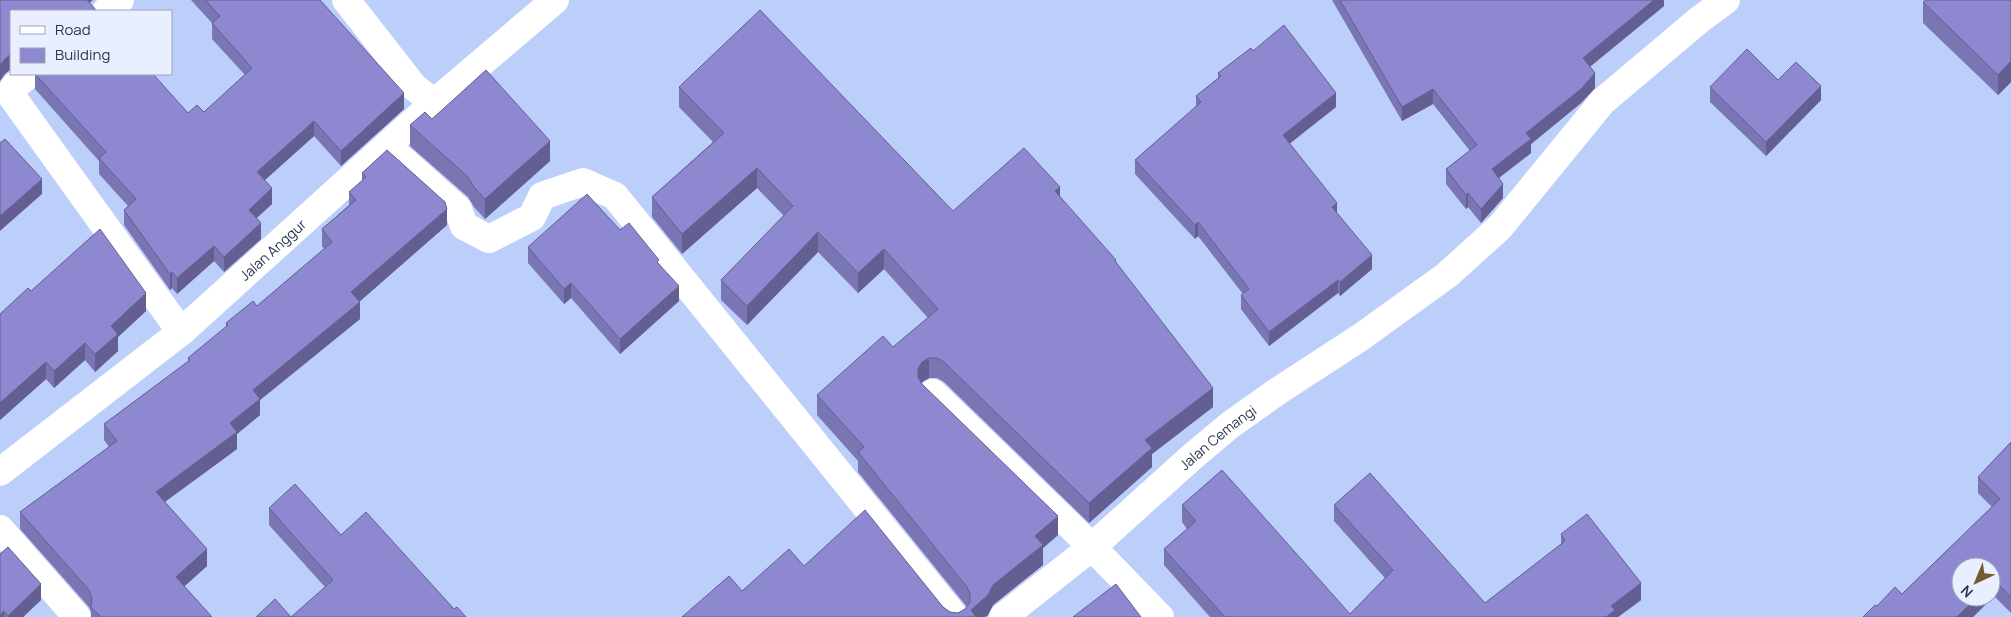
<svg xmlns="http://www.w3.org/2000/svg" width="2011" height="617" viewBox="0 0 2011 617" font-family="Manrope,sans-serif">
	<rect width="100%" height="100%" fill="#bccefa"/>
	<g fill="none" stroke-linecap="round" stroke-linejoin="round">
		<g stroke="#fff" stroke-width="28">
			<path d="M106,11l14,-11"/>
			<path d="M29,74l-14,12 -4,6 2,6 168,234"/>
			<path d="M434,103l121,-103"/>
			<path d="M387,146l71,63 6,17 25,13 43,-22 10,-21 41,-14 32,14 340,421"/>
			<path d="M933,393l159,154 68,70"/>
			<path id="s1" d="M0,472l181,-140 253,-229 -20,-16 -68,-87"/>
			<path d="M0,529l77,88"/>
			<path id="s2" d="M1003,617l89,-70 101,-91 37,-31 48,-34 83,-54 86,-62 53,-48 103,-126 96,-81 27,-20"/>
		</g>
	</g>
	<path fill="#7a75b3" d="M191,0h129l84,109 -63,57 -27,-30 -49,44 7,24 -16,14 5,21 -37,33 -10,-11 -37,33 -5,-6 -2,2 -46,-65v-15l4,-4 -29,-32v-13l-64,-72v-15l153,39 16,-1 41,-37 -33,-36v-16z
		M1332,0h332v6l-74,61 5,21 -14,15 -50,41v9l-32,25 4,20 -22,25 -13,-16 -2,2 -20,-25v-15l24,-18 -37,-47 -31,17z
		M2011,0v82l-13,13 -75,-72v-21z
		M1253,51l83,56 -47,36 48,70 35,56 -32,27 -2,-3 -69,53 -28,-37v-14l2,-1 -45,-58 -3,3 -60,-65v-14l61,-53v-11l22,-18v-5z
		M1778,80l43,20 -55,56 -56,-54v-15z
		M679,87l274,124 107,-14 56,65 97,145 -61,47v13l-63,56 -145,-141 -7,-4h-8l-7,4 -1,1 137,152 -15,13v17l-50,40 -5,10 -3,2 -243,-26 62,-25 139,41 7,5 8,1 7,-4 2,-2 -109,-135v-11l-41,-46v-20l76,-48 35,-29 -44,-49 -26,24 -40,-41 -71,73 -26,-25v-20l63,-64 -27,-28 -75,66 -30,-37v-20l61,-55 -34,-35z
		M410,125l140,36 -65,58 -11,-12 -6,-10 -58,-51z
		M362,173l85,52 -88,77 1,17 -100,81v15l-23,19v15l-72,53 42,64 -23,20 28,31h-121v-5l-2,-5 -69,-78v-17l89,-65 -5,-7v-16l84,-62v-4l38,-31v-4l31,-17 67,-57 -2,-3v-17l27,-24v-13l13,-11z
		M620,230l39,34 20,37 -59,53 -49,-56 -7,6 -36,-41v-16z
		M31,291l115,20 -28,26v14l-23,21 -10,-12 -31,28 -8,-9 -46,41v-106z
		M2011,442v171l-17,-17 -21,21h-110l14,-11 25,-12 90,-87 -14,-14v-16z
		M1182,505l168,109 35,-36 -51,-57v-16l151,98 76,-59v-10l80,66 -23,17h-408l-46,-52v-16l23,-20 -5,-7z
		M269,508l72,27 113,74 -129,-22 -56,-62z
		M0,554l41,46 -18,17h-23z"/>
	<path fill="#635f92" d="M82,0h11l-11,10z
		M1654,0h10v6l-81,66v-14z
		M11,54v15l-6,5 -5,7v-16l5,-6z
		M2011,61v21l-13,13v-20z
		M1595,73v15l-14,15 -50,41v9l-39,30v-14l34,-36z
		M1821,86v14l-55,56v-14z
		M1433,89v15l-31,17v-14z
		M404,93v16l-63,57v-15z
		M1336,93v14l-53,42v-14z
		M314,121v15l-57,51v-15z
		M550,141v20l-65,58v-20z
		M757,168v20l-75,66v-20z
		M42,179v15l-42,37v-15z
		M1503,184v14l-22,25v-14z
		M1060,187v20l-5,-16z
		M272,188v16l-23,21v-15z
		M1468,193v14l-2,2v-14z
		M1337,203v14l-5,-10z
		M447,209v16l-96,84v-17z
		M1198,222v14l-3,3v-14z
		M261,223v16l-37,33v-15z
		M818,232v20l-71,73v-19z
		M214,246v15l-37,33v-16z
		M884,249v20l-26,24v-20z
		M1372,255v14l-32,27v-14z
		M172,272v16l-2,2v-16z
		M1338,280v13l-69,53v-14z
		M571,283v15l-7,6v-15z
		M679,286v15l-59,53v-15z
		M146,293v18l-28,26v14l-23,21v-18l16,-28z
		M360,302v17l-100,81v15l-23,19v15l-81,59v-16l97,-102z
		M85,343v17l-31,28v-17z
		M929,358v20l-7,4 -4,7v-20l4,-7z
		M46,362v17l-46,41v-17z
		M1213,388v19l-61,47v13l-63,56v-20l56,-63z
		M1058,516v19l-15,13v17l-50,40 -5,10 -3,2h-14v-7l64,-74z
		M207,549v17l-31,28v-17z
		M1994,580v16l-21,21h-16l20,-20h14v-15z
		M1641,583v17l-23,17h-12l5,-11z
		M41,584v16l-18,17h-15v-1z
		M4,611v6h-4v-2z"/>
	<path fill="#8e88d0" stroke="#635f92" d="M0,0h87l10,11h-86v43l-6,5 -5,6z
		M205,0h115l84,93 -63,58 -27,-30 -57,51 15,16 -23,22 12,13 -37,34 -10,-11 -37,32 -5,-6 -2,2 -46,-64 12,-11 -37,-41 7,-6 -71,-78h118l35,39 9,-8 7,7 48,-44 -40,-45 8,-7z
		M1340,0h314l-71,58 12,15 -14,16 -55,44 5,6 -39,30 11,15 -22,25 -13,-16 -2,2 -20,-26 31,-24 -44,-56 -31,18z
		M1926,0h85v61l-13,14 -75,-73z
		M760,10l193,201 71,-63 36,39 -5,4 61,69 -1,1 98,127 -68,52 7,8 -63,55 -145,-141 -7,-4h-8l-7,4 -4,7v8l4,7 136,132 -23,20 8,9 -50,40 -5,10 -17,15 5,7h-294l47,-41 13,15 47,-42 15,17 61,-56 78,97 7,5 8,1 7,-4 5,-7v-8l-3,-7 -109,-135 6,-5 -47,-52 66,-59 10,11 45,-38 -54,-60 -26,24 -40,-41 -71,74 -26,-26 72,-74 -36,-38 -75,66 -30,-37 72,-64 -45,-46z
		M1284,25l52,68 -53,42 54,68 -5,4 40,48 -32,27 -2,-2 -69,52 -28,-37 8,-6 -51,-67 -3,3 -60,-65 66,-58 -5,-6 25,-20 -3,-3 33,-25 2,3z
		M1747,49l31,31 18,-18 25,24 -55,56 -56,-55z
		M486,70l64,71 -65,58 -11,-12 -6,-10 -58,-52 15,-13 7,7z
		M5,139l37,40 -42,37v-73z
		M387,150l58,52 2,7 -96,83 9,10 -107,88 7,9 -30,24 7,9 -81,60 51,57 -31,28 36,40h-111l-10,-10 1,-9 -3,-8 -69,-78 97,-71 -13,-17 86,-64 -2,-2 40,-33 -2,-2 27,-22 4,5 75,-64 -10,-13 34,-29 -7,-8 17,-15 -4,-4z
		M587,194l33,36 9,-7 30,37 -2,2 22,24 -59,53 -49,-56 -7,6 -36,-42z
		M100,229l46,64 -35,33 7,8 -23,20 -10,-11 -31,28 -8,-9 -46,41v-89l28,-26 3,3z
		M2011,442v155l-17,-17 -3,2v-15h-30v30h16l-20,20h-94l12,-12 2,1 18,-19 7,7 98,-95 -22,-22z
		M1222,470l128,144 43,-44 -59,-65 36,-32 115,130 80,-62 -4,-7 26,-20 54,69 -30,23 4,4 -9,7h-381l-61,-68 32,-28 -14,-16z
		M295,484l46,51 25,-23 88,97 3,-2 9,10h-175l42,-37 -64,-72z
		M8,547l33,37 -33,32 -4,-5 -4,4v-61z
		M1116,584l25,33h-68z
		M275,599l16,18h-35z"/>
	<g text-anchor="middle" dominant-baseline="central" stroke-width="4" stroke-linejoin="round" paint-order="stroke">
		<g font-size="14" fill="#2b3653" stroke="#e9effe">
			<text stroke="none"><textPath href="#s1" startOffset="352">Jalan Anggur</textPath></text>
			<text stroke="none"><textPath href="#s2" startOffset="280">Jalan Cemangi</textPath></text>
		</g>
	</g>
	<rect x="10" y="10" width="162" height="65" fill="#e9effe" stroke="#9da5ba"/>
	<rect x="20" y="26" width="25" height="8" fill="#ffffff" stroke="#9da5ba"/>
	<text x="55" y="35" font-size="15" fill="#2b3653">Road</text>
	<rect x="20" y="48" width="25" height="15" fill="#8e88d0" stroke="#9da5ba"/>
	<text x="55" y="60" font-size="15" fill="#2b3653">Building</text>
	<g transform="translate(1976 582) rotate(224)"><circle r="24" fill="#e9effe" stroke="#9da5ba"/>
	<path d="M0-4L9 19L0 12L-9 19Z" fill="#725e2d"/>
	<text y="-8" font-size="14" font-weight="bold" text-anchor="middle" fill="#2b3653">N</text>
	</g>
</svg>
